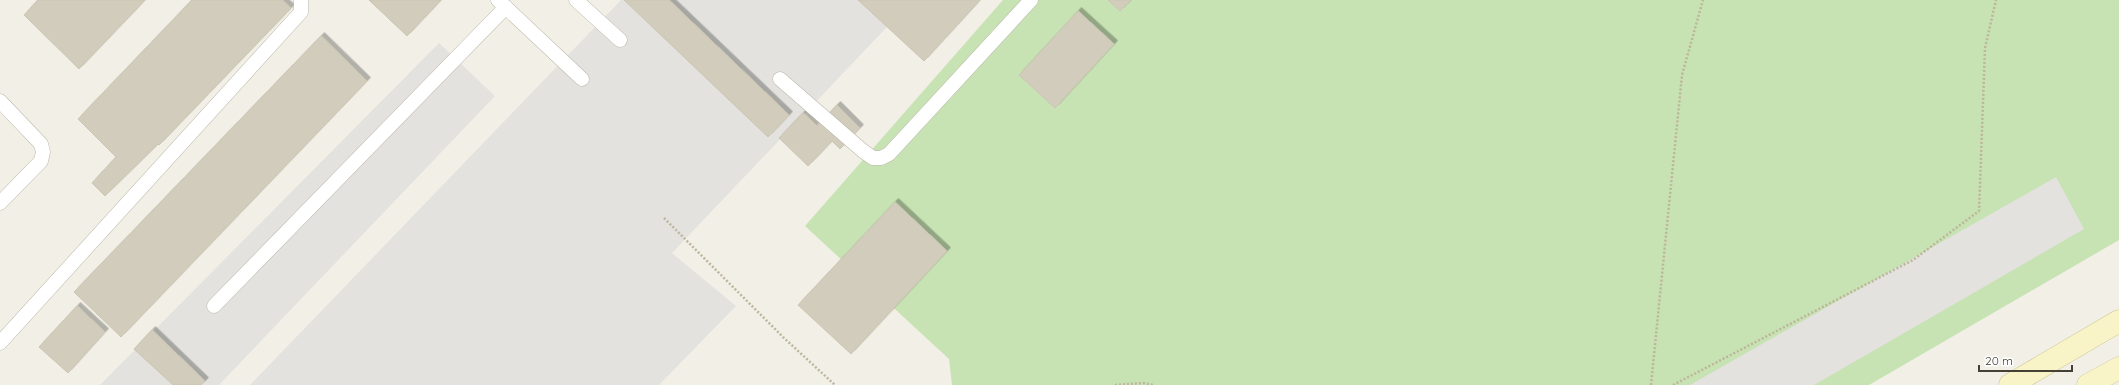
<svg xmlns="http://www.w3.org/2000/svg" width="2119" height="385" viewBox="0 0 2119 385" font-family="Quicksand,sans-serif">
	<defs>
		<filter id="shadow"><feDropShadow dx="3.5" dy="-3.5" stdDeviation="0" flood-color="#0004"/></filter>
	</defs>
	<rect width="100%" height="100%" fill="#f2f0e6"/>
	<path fill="#c7e2b3" d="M1003,0h1116v240l-250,145h-917l-3,-26 -144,-133z"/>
	<path fill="#e3e2de" d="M621,0h237l29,27 -215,226 64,53 -77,79h-409z
		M439,43l56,53 -276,289h-119z
		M2056,177l28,52 -270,156h-124z"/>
	<path fill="#d2ccbd" stroke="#ccc5b1" filter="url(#shadow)" d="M38,0h107l-66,69 -55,-54z
		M192,0h90l9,8 -132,137 -1,-1 -53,52 -13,-13 24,-26 -38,-38z
		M369,0h72l-34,36z
		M624,0h45l120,115 -21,22z
		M858,0h122l-56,61z
		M1108,0h23l-11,11z
		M1078,11l36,33 -59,64 -36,-33z
		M321,36l46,45 -246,256 -47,-45z
		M837,105l23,23 -20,21 -8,-8 -24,25 -29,-28 24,-25 14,13z
		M895,202l52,49 -96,103 -53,-49z
		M77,306l28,26 -37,41 -29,-26z
		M152,330l53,51 -4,4h-28l-39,-36z"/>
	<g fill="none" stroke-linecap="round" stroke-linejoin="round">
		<defs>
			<path id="lane" d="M498,0l84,79
				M576,0l44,40
				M780,79l83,72 10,7h8l8,-4 142,-154
				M0,101l41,43 2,8 -2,9 -41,42
				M214,306l292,-299
				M0,343l301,-331v-12"/>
			<path id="secondary" d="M2010,385l109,-64
				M2088,385l31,-17"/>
		</defs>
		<use href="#lane" stroke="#bcb8aa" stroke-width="15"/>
		<use href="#secondary" stroke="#cdc69a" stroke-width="23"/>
		<path stroke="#bdb59c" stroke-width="2.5" stroke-dasharray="2 2" stroke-linecap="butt" d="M664,218l120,120 51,47
			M1115,385l28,-2 10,2
			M1651,385l31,-310 21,-75
			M1673,385l240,-125 66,-49 6,-163 11,-48"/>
		<use href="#lane" stroke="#fff" stroke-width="14"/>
		<use href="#secondary" stroke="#f9f4c8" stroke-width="22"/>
	</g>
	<path d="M1979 365v6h93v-6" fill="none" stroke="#444036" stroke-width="2"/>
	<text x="1985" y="365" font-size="12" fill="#444036" stroke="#ffffff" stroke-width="3" paint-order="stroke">20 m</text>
</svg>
